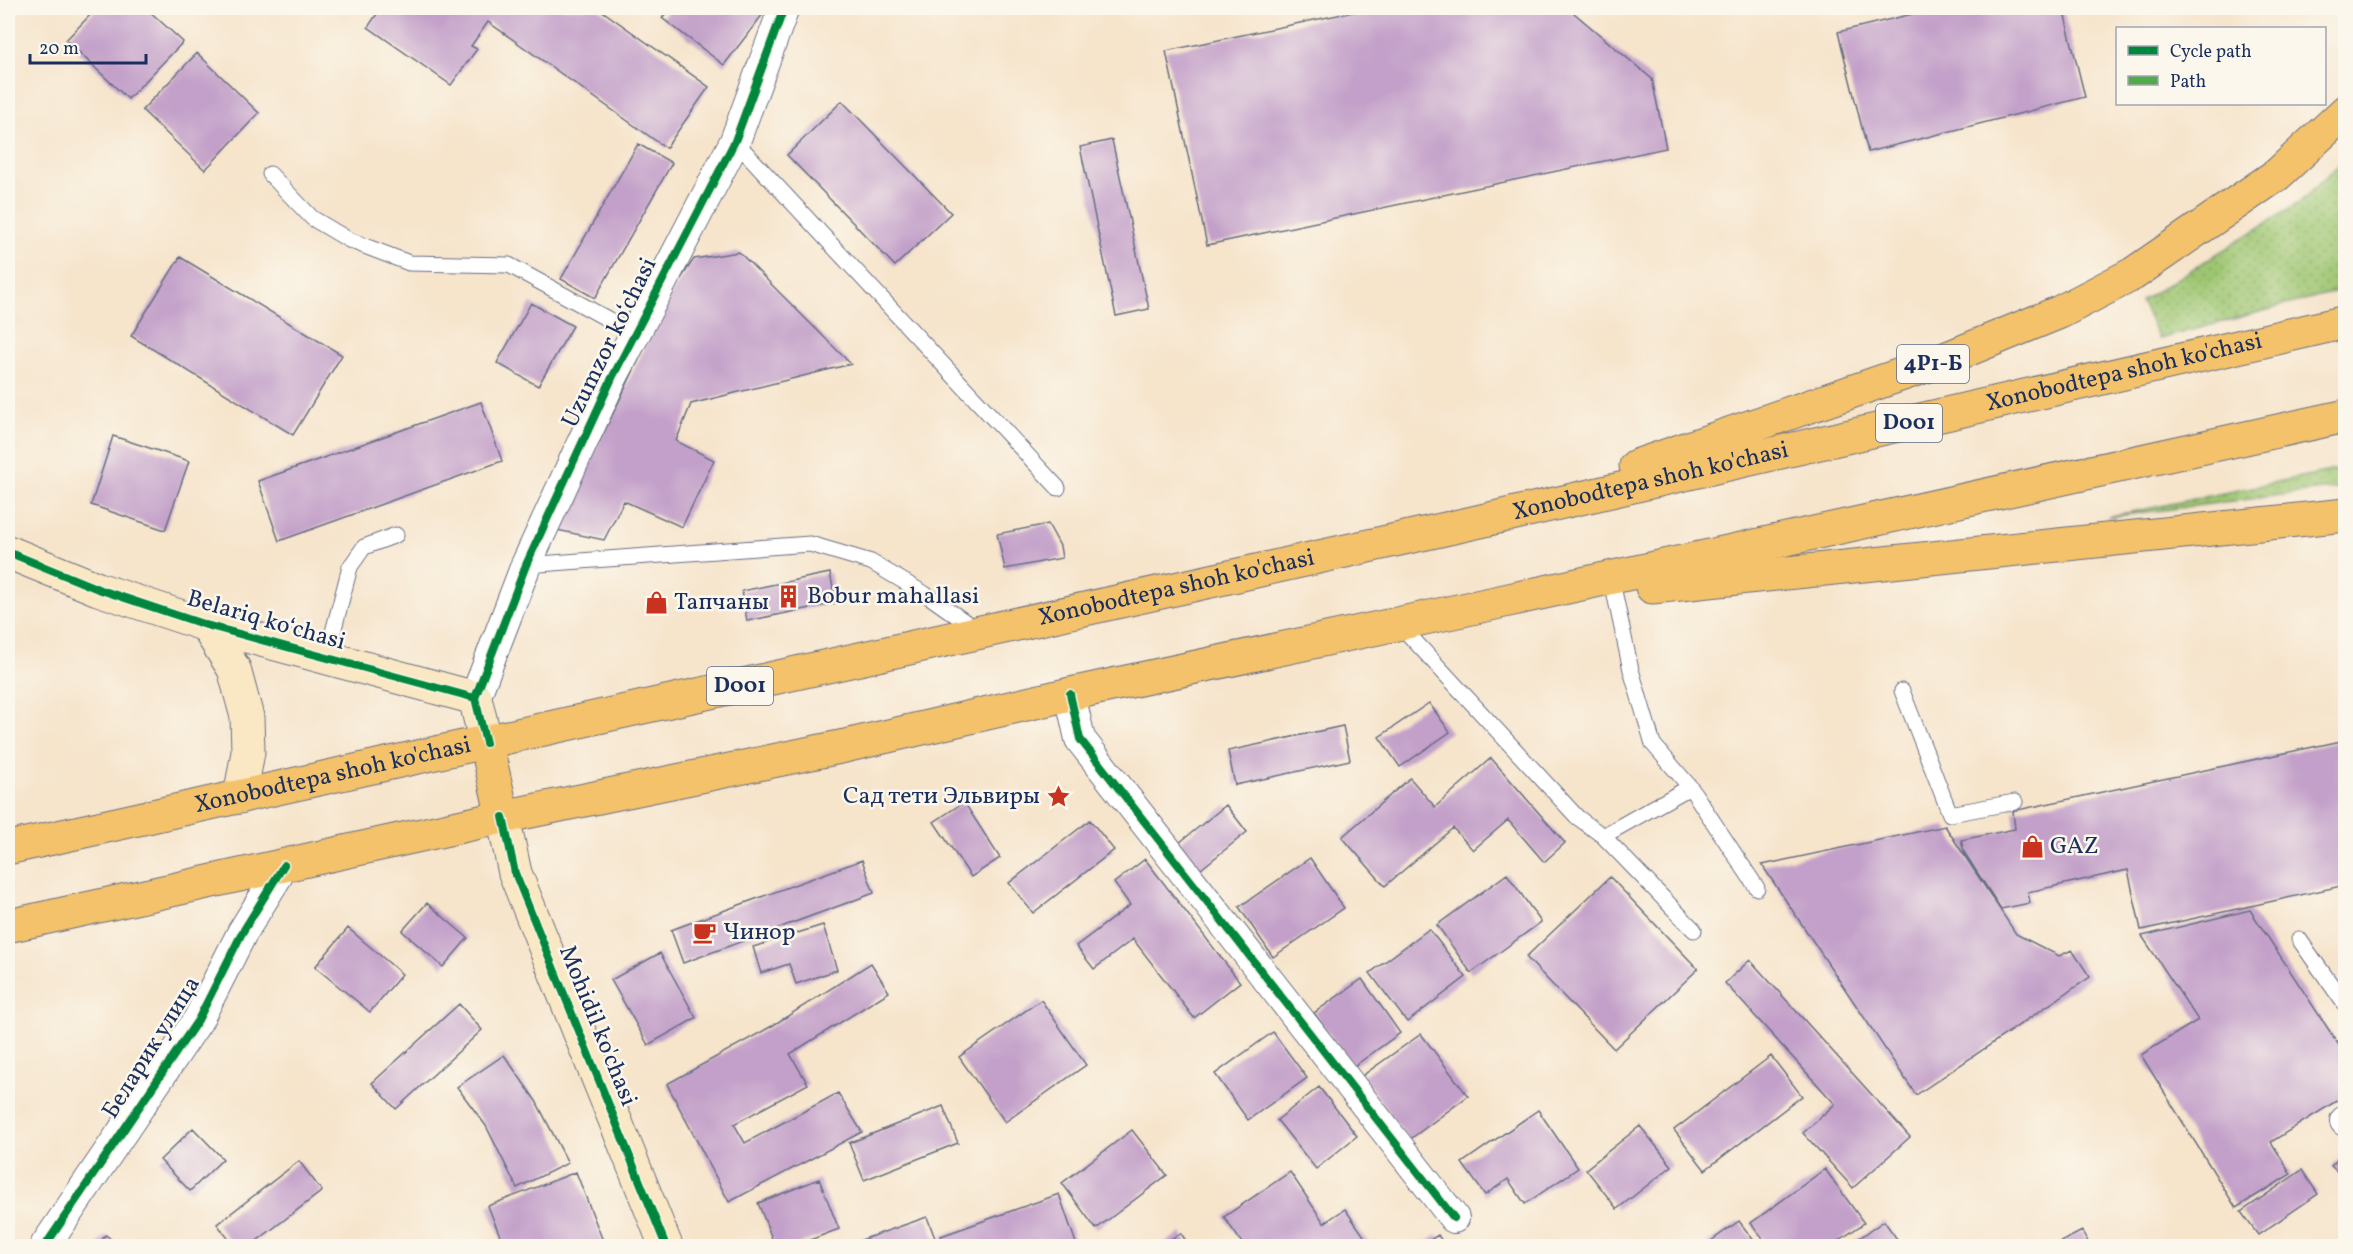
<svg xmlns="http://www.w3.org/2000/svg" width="2353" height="1254" viewBox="0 0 2353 1254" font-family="Vollkorn,serif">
	<defs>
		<pattern id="grass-dots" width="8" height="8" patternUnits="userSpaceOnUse" patternTransform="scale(1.5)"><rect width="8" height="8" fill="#9ec671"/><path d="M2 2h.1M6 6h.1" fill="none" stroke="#80a160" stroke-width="1.8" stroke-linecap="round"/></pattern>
	</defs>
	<rect width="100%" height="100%" fill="#fbf7ec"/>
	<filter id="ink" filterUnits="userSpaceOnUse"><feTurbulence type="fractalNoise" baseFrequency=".0167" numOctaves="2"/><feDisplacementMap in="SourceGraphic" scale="12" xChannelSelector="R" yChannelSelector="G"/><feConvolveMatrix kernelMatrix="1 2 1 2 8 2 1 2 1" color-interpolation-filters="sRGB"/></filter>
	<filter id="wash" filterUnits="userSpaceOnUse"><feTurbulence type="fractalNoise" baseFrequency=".008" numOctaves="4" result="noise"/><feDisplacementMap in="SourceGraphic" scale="24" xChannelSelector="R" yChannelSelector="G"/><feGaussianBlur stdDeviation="1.35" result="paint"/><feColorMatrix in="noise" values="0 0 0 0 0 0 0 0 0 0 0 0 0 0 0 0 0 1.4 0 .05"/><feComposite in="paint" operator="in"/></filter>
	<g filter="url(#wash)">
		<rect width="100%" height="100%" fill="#f6e4cb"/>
		<path fill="url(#grass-dots)" stroke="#5c7a68" stroke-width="1.5" d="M2345,159v130l-186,50 -18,-38 158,-98z
			M2345,468v19l-238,30z"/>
		<g id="blocks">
			<path fill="#c3a0c9" d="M97,8h49l37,34 -55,57 -62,-59z
				M381,8h217l111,79 -43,61 -178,-126 -17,24 6,3 -26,36 -83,-58z
				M670,8h94l2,2 -42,55 -62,-47z
				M1371,8h197l84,71 14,69 -459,97 -41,-194z
				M1937,8h126l22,89 -217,55 -30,-120z
				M197,53l62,60 -54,57 -63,-60z
				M842,101l109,112 -56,53 -108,-111z
				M1112,140l37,169 -33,7 -36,-169z
				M638,144l34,19 -77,135 -34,-19z
				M739,252l112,112 -160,40 -15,37 38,19 -32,67 -58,-26 -20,39 -47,-10 113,-235 24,-36z
				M180,257l162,98 -49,80 -162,-99z
				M531,303l42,23 -35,60 -41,-23z
				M481,402l21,59 -223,80 -21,-60z
				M113,436l76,25 -24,69 -74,-25z
				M1048,524l12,22 2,12 -57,11 -8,-35z
				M830,573l6,30 -89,18 -5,-30z
				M1429,703l21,29 -50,35 -21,-30z
				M1343,726l7,34 -115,25 -7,-34z
				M2346,740v145l-205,45 -13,-60 -100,22 2,11 -29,6 -37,-57 -3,-12 54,-11 -2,-18z
				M1491,758l74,85 -21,19 -36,-42 -35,30 -20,-22 -68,58 -43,-49 68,-59 25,29z
				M964,802l36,56 -29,19 -37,-55z
				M1226,805l21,27 -51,41 -22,-26z
				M1090,820l24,30 -81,63 -24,-30z
				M1945,826l71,108 43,22 13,-6 18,27 -174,118 -154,-230z
				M1310,858l34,50 -71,49 -34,-50z
				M1145,859l95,123 -46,36 -61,-79 -39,30 -18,-23 54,-41 -16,-22z
				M862,860l12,33 -191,70 -12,-33z
				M1507,874l34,48 -70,51 -34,-48z
				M1610,877l88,92 -84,80 -88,-92z
				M427,903l41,35 -25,29 -41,-36z
				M2250,910l96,146v39l-75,47 20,32 -55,34 -95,-153 57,-35 -56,-84z
				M823,925l14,45 -41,14 -7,-20 -28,9 -8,-26z
				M348,928l54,46 -32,38 -55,-45z
				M1429,929l37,48 -59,45 -37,-49z
				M660,953l36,65 -48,27 -37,-65z
				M1750,960l160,177 -57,51 -50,-55 32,-29 -110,-121z
				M871,963l18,29 -99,62 18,30 -74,40 11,19 93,-50 24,39 -133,70 -62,-118 105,-58z
				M1362,979l38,54 -47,34 -39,-54z
				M1041,1000l45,65 -81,57 -46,-65z
				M459,1004l23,26 -86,79 -24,-26z
				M1273,1032l34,46 -59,42 -33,-46z
				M1421,1034l47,62 -59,44 -47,-64z
				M504,1055l32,46 32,62 -51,25 -31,-62 -29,-39z
				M1771,1056l31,40 -97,74 -31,-40z
				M1319,1087l38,49 -41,33 -39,-49z
				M943,1106l15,37 -94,37 -15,-37z
				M1538,1110l40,58 -53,36 -17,-25 -23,16 -23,-32z
				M1640,1126l32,40 -55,43 -31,-40z
				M193,1128l30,31 -33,32 -30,-31z
				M1132,1130l35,45 -71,54 -34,-46z
				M2346,1151v28l-15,-13z
				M299,1161l23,30 -72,55h-16l-17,-22z
				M1825,1169l39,54 -33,23h-63l-17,-23z
				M2302,1170l16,24 -60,41 -17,-23z
				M576,1172l29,74h-101l-16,-40z
				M1290,1172l34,51 21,-14 26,37h-127l-20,-29z
				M819,1179l20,50 -45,17h-19l-17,-43z
				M1059,1194l18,52h-132l-4,-10z
				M927,1217l11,29h-94z
				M1739,1221l19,25h-54z
				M1884,1221l18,25h-54z
				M2082,1231l8,15h-37z
				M1181,1233l8,13h-30z
				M106,1235l13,11h-23z
				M1438,1235l7,11h-25z"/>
		</g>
	</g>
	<g filter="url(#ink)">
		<use href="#blocks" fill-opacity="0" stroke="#686e84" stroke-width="1.5"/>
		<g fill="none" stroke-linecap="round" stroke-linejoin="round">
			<defs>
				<path id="lane" d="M735,141l323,347
					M270,174l42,44 37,22 60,23 100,2 126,69
					M526,565l284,-21 61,18 59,35 48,34
					M1614,591l17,79 22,74 37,43 67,101
					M1398,623l179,194 26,19 91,94
					M326,659l24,-92 14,-20 32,-12
					M1902,691l48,123 65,-12
					M1603,836l87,-49
					M2299,939l47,67"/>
				<path id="street" d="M1070,694l10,45 374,479
					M475,698l51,-133 86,-187 123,-237 49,-133
					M2345,1121h1
					M45,1246l153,-226 44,-87 42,-68"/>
				<path id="secondary" d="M8,552l90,37 108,36 269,73 11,45
					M206,625l28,44 13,48 1,35 -8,45
					M503,817l12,56 151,373"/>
				<g id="highway">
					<path d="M1636,466l299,-103 125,-51 73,-38 145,-100 68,-63"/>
					<path d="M1652,587l694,-72"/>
					<path d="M486,743l17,74"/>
					<path id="s1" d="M8,848l1464,-325 874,-201"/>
					<path d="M8,926l495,-109 342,-71 225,-52 425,-91 851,-187"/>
				</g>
			</defs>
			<use href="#lane" stroke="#686e84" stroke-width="17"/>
			<use href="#street" stroke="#686e84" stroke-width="32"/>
			<use href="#secondary" stroke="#686e84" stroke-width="35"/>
			<use href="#highway" stroke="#686e84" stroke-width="35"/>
			<use href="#lane" stroke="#fff" stroke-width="15"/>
			<use href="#street" stroke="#fff" stroke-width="30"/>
			<use href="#secondary" stroke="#fae7c3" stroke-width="33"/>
			<use href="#highway" stroke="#f3c26a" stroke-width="33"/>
			<path stroke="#52ab49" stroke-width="6" stroke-dasharray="12 6" stroke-linecap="butt" d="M2345,1121h1"/>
			<defs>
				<path id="cycleway" d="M8,552l90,37 108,36 269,73 11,45
					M1070,694l10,45 374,479
					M475,698l51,-133 86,-187 123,-237 49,-133
					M503,817l12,56 151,373
					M45,1246l153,-226 44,-87 42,-68"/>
			</defs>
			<use href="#cycleway" stroke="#fbf7ec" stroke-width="11"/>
			<use href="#cycleway" stroke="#00873e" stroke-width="8"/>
		</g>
	</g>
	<defs>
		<symbol id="building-bare" viewBox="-9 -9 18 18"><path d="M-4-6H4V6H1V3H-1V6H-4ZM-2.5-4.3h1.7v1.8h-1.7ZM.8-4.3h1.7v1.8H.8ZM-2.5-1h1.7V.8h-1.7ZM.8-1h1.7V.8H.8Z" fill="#c8321e" stroke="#fbf7ec" stroke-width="2.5" paint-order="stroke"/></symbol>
		<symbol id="shop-bare" viewBox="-9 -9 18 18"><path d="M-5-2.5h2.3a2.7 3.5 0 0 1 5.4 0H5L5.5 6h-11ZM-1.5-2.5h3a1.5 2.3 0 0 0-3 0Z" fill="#c8321e" stroke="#fbf7ec" stroke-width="2.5" paint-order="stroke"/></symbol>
		<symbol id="sight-bare" viewBox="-9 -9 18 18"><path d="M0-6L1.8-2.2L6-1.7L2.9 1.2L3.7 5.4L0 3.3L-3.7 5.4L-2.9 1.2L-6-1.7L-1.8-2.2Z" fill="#c8321e" stroke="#fbf7ec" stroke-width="2.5" paint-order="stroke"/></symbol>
		<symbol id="cafe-bare" viewBox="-9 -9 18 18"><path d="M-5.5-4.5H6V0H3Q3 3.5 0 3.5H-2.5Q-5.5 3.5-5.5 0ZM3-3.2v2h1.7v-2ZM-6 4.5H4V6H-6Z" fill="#c8321e" stroke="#fbf7ec" stroke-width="2.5" paint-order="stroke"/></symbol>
	</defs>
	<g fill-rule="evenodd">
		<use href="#building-bare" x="772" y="580" width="33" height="33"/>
		<use href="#shop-bare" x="640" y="586" width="33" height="33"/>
		<use href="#sight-bare" x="1042" y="780" width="33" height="33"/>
		<use href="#shop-bare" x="2016" y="830" width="33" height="33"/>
		<use href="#cafe-bare" x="688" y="916" width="33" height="33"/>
	</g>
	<g text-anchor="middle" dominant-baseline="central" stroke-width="5" stroke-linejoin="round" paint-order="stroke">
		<g fill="#fbf7ec" stroke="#5e6b89" stroke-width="1.5">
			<rect x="1897" y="345" width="72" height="38" rx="4.5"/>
			<rect x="1876" y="404" width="66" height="38" rx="4.5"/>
			<rect x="707" y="667" width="66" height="38" rx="4.5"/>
		</g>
		<g font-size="22" font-weight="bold" fill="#1b2f5e">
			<text x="1933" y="364">4Р1-Б</text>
			<text x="1909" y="423">D001</text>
			<text x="740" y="686">D001</text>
		</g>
		<g font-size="24" fill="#1b2f5e" stroke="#fbf7ec">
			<text transform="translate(610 343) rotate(-64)">Uzumzor koʻchasi</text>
			<text stroke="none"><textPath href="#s1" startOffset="2169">Xonobodtepa shoh ko'chasi</textPath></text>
			<text stroke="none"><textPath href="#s1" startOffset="1683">Xonobodtepa shoh ko'chasi</textPath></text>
			<text stroke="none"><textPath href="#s1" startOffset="1197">Xonobodtepa shoh ko'chasi</textPath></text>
			<text transform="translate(266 621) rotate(16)">Belariq koʻchasi</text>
			<text stroke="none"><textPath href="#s1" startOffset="333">Xonobodtepa shoh ko'chasi</textPath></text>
			<text transform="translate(597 1026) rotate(68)">Mohidil ko'chasi</text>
			<text transform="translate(152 1048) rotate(-58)">Беларик улица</text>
		</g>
		<g font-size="24" fill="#1b2f5e" stroke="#fbf7ec" text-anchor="start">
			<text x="807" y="597">Bobur mahallasi</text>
			<text x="674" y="603">Тапчаны</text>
			<text x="1040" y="797" text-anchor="end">Сад тети Эльвиры</text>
			<text x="2050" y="847">GAZ</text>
			<text x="723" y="933">Чинор</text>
		</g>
	</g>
	<rect width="2353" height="1254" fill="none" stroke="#fbf7ec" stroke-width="30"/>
	<rect x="2116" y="27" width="210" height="78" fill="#fbf7ec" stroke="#a1a7b3" stroke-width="1.5"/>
	<rect x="2128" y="46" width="30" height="9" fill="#00873e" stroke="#a1a7b3" stroke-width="1.5"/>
	<text x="2170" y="57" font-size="18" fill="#1b2f5e">Cycle path</text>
	<rect x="2128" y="76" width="30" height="9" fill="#52ab49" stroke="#a1a7b3" stroke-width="1.5"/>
	<text x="2170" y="87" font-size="18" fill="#1b2f5e">Path</text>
	<path d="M30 54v9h116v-9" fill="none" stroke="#1b2f5e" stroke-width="3"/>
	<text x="39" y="54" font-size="18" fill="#1b2f5e" stroke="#fbf7ec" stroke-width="4.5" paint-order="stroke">20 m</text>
</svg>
